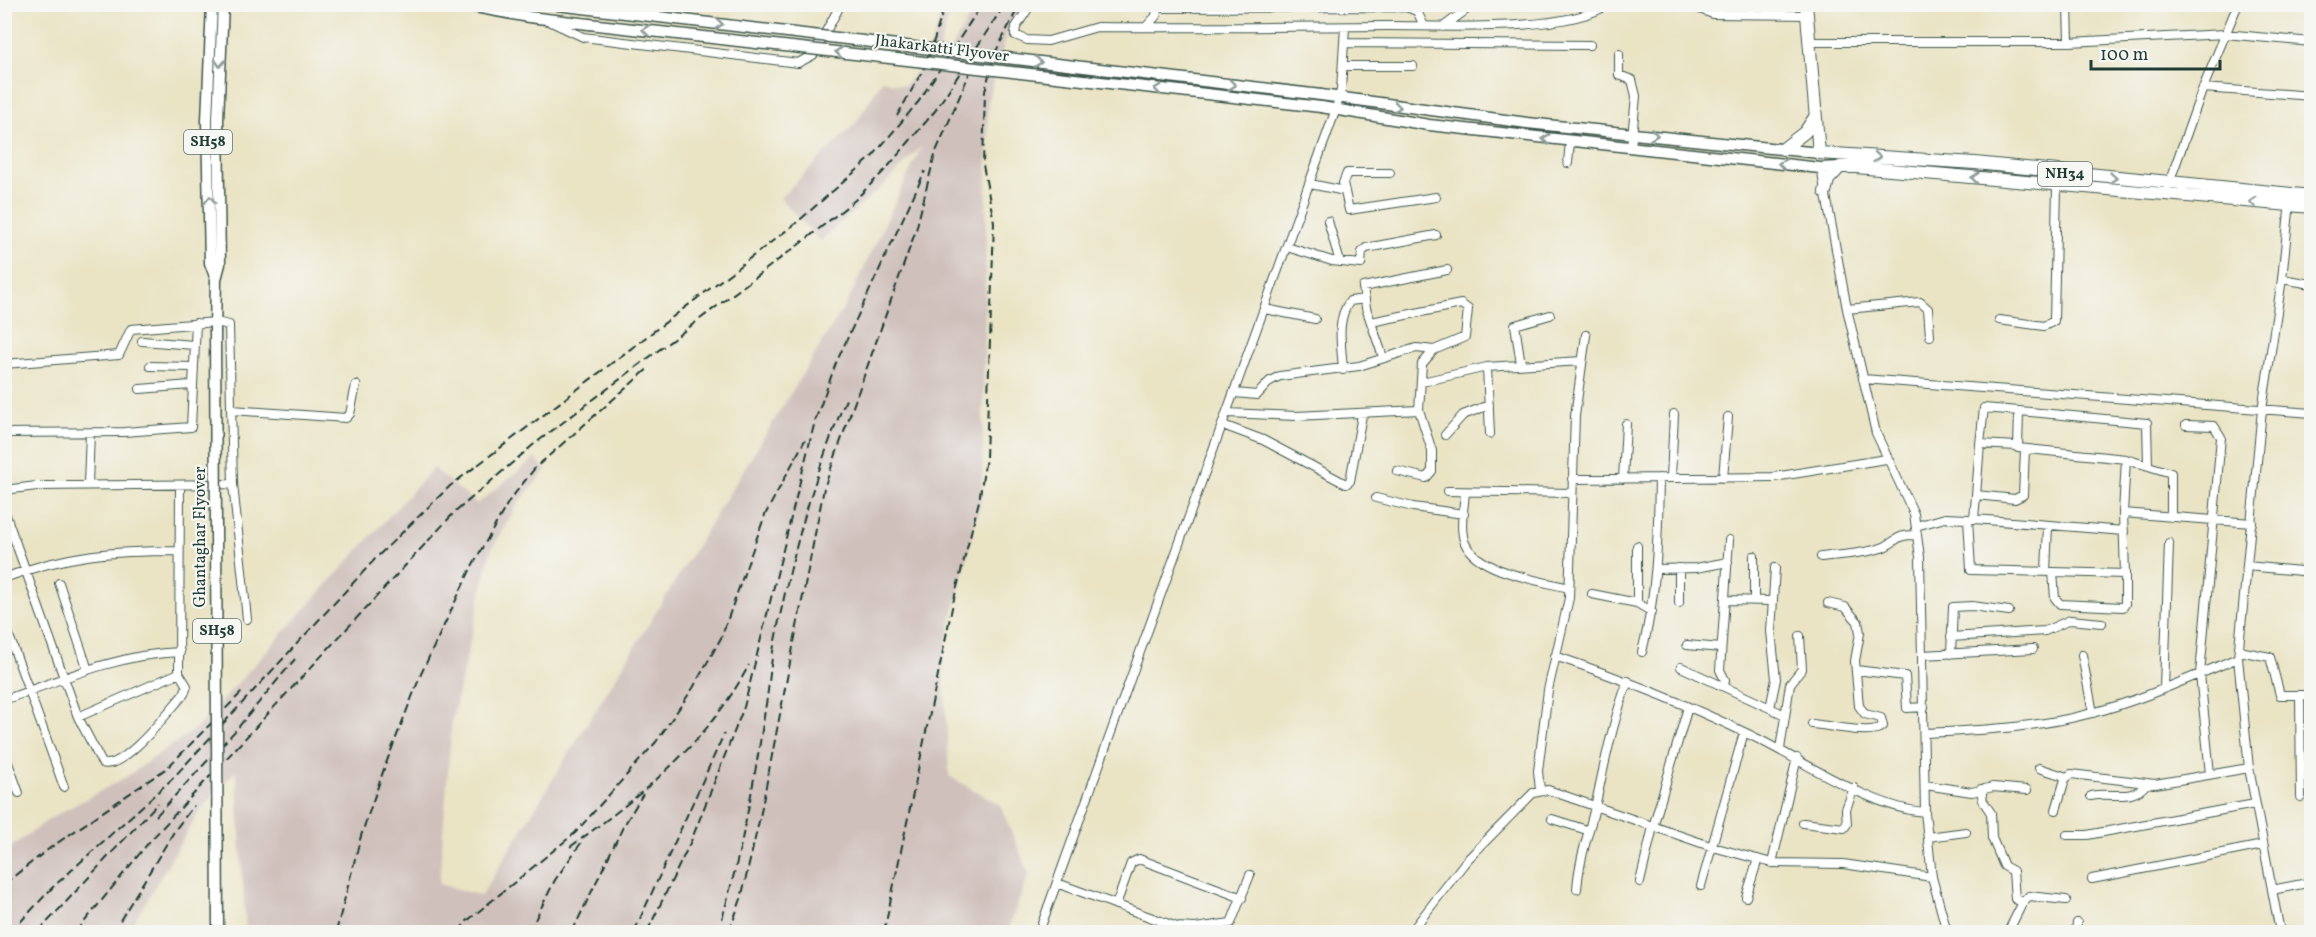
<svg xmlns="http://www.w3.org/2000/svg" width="2316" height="937" viewBox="0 0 2316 937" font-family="Vollkorn,serif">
	<rect width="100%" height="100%" fill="#f6f6f2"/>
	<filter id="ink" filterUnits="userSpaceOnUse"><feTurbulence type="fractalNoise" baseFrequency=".0167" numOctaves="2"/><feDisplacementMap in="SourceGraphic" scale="12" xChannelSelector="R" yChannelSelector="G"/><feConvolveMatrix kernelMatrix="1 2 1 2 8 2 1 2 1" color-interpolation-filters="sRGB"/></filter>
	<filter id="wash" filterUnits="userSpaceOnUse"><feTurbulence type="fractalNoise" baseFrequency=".008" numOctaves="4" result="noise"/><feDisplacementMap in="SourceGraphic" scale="24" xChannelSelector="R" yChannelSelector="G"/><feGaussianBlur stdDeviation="1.35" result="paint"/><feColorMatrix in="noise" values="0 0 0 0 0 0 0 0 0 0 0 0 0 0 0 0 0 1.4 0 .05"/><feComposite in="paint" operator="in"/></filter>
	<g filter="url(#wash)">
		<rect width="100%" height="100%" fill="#eae4c5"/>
		<path fill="#cfc0bb" d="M943,5h9l-19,65 3,4 41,-69h48l-18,29 -19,68 -6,394 -39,161 6,119 51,29 29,69 -22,58h-761l-10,-162 -39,45 -69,117h-123l-1,-80 47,-34 75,-41 72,-50 235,-259 44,36 58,-46 11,12 -28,33 -27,47 -39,170 -13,164 42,12 368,-597 73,-153 -39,40 -63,55 -40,-43 76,-75 26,-43 22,6 16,-18 15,-33z"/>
	</g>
	<g filter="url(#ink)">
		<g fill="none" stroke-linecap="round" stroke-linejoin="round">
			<defs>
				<path id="minor" d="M1031,4l-15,23 -1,8 12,5 21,1 49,-14c97,1 195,0 292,-1 53,0 178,7 220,-22
					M1150,4l7,4 249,-1 11,4 7,15
					M1687,4l26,10 95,1
					M1751,4l1,10
					M2068,4l1,38
					M551,22l32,15 215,26 15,-8 28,-51
					M1146,27l10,-11 1,-8
					M1443,27l31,-23
					M1810,42h259l156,-8 87,8
					M1344,43l246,2
					M1619,54v21l13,5 4,16 -5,52
					M1343,66h70
					M2203,88l109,8
					M1568,163l2,-21
					M1821,168l26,141 29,124 38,81 6,43 5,255 7,65 15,55
					M1390,173h-43l-4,10 6,27 87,-13
					M1310,184l35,7
					M2168,186l35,-98 35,-84
					M1328,221l12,41
					M1287,247l45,14 29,3 1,-12 4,-4 70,-13
					M2282,279l30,5
					M1265,309l50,10
					M1847,309l73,-7 8,7 2,27
					M1999,320l45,6 10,-5 3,-134
					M142,341l52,4
					M1383,357l-17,-49 -3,-21 84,-17
					M4,364l115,-9 12,-26 85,-7 13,3 4,159 14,135
					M1521,364l-6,-39 35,-10
					M150,366l42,1
					M1487,367l3,67
					M1343,370c-1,-22 -8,-50 7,-69l15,-2
					M1863,379l449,34
					M1422,382l65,-15 95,-6
					M140,389l51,-4
					M1235,393l22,2 13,-14 10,-5 79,-10 57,-18 18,2
					M232,410l114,8 4,-4 6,-29
					M1227,413l69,3 123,-6 3,-46 12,-14 31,-13 3,-28 -7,-5 -90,18
					M1223,425l40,15 83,44 4,-3 12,-66
					M2186,425l28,1 7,11 -21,237 10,100
					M4,433l120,-1 67,-5 5,-104
					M1445,435l18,-20 26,-10
					M1980,444l4,-36 35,3
					M2017,446l-37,-2 -4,51 39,4 8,-4 2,-46
					M2126,459l45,14v44
					M2148,465l-1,-42 -128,-12 -1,37 108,11 -3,54 129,10
					M1397,471l29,7 6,-7v-20l-13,-41
					M1671,478l3,-64
					M1723,478l5,-61
					M1572,479l202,-2 112,-18
					M1623,479l3,-55
					M88,484l2,-51
					M4,490l33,-4 196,-2
					M1448,491l123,2
					M1465,492c-1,16 -6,37 0,51 12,29 77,38 104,45
					M1376,498l37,9 51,7
					M4,510l74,207 24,46c21,9 68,-54 82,-69l3,-8 -8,-13
					M2123,513l2,61 -72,-2 2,26 5,6 63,3 2,-3v-30
					M1968,519h6l2,-24
					M1974,519l150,12
					M1916,526l29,-8 23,1 3,51 82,2
					M1821,557c19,-2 39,-3 57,-8 19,-5 15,-15 39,-14
					M2247,566l65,6
					M1679,568v35
					M1657,569l39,-1 32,-6
					M2046,572l2,-47
					M4,578c64,-24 108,-27 174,-27
					M59,583l29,87
					M1592,594l45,9 15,9
					M1725,600l47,1
					M1754,600v-44
					M1637,603v-57
					M4,622l60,165
					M1951,637l94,-6 25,-11 32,3
					M1687,645l34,3
					M2239,651l31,6 10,38h32
					M1642,652c15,-58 16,-114 17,-174
					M1951,654l2,-47 19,-1 37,5
					M1923,655l110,-6
					M2082,655l11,58
					M1555,656c65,22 129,47 191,77 50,23 126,76 179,79
					M1681,667l104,48
					M1856,670l49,6 2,32 17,-1
					M1724,687l1,-7 -5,-10 9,-130
					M2164,688l5,-145
					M2300,695l1,102
					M4,700c59,-21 114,-46 176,-48
					M1770,708l6,-29 -5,-48 4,-63
					M78,717l101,-44 1,-188
					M1812,724c16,1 60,12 71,2l-2,-8 -16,-4 -6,-8 -4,-45 5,-28 -2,-11 -13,-15 -17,-4
					M1925,733c54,-3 111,-5 163,-19 52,-13 101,-36 150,-56
					M1780,749l10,-65 12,-15 -2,-33
					M4,752l15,41
					M2039,768l28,9
					M1925,785l47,7 21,-5 34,3
					M1981,789l2,12 8,12 1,25 12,28 9,5 2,28 8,3
					M1540,790l-2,-19 10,-81 21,-92 6,-182 11,-81
					M2091,796c19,-5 42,7 56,-13
					M2056,810l9,-31 6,-5 84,10 94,-16
					M1552,819l35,11
					M1803,823l41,5 3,-4 -1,-15 8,-21
					M2067,835h20l168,-31
					M1928,837l38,-5
					M1772,863l25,-105
					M2092,879l171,-34
					M1640,882l13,-55 35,-120
					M1057,883l120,44 18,1 36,-5 19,-48
					M1701,886l43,-154
					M1577,889c2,-30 12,-56 19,-86 9,-42 17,-82 32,-122
					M2272,890l40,-8
					M1746,897l12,-38
					M1116,905l15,-42 8,-4 103,39
					M1039,932l297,-823 5,-19 4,-63
					M1411,932l55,-71 67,-68 15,-3 165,57 59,16 71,1 89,13
					M2008,932l15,-30 6,-6 37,4
					M2076,932l1,-9
					M2280,932l-31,-164 -11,-110 24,-248 20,-131 8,-77"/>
				<path id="major" d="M212,4l-5,116 3,143 6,16
					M459,4l70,13 60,7
					M1321,95l206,28 292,30
					M1321,107l108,18 391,43 20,-1
					M215,330l1,-51 4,-15 -2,-145 5,-115"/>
				<path id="highway" d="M1806,4l13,149 156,10 337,33
					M1783,149l22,-17 10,-15
					M1825,192l3,-12 12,-13h16l456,40"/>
			</defs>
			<use href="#minor" stroke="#3d564a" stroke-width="10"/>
			<use href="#major" stroke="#3d564a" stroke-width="13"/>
			<use href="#highway" stroke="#3d564a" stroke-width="14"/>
			<use href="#minor" stroke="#fff" stroke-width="8"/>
			<use href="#major" stroke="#fff" stroke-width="10"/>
			<use href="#highway" stroke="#fff" stroke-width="12"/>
			<path stroke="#1f3d34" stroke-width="2" stroke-dasharray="9 4.5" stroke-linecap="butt" d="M897,116l30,-53 18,-59
				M156,816l80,-86 59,-71
				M570,847c73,-53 136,-102 179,-182
				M4,884l46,-36 117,-80 75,-76
				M11,932l41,-44 120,-109 205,-222 73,-71 345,-262 77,-67 47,-56 63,-97
				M38,932l120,-129
				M76,932l74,-91 303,-327 80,-69 277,-209 45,-36 31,-31 49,-58 70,-107
				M113,932l62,-102 19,-25
				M336,932l25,-96 24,-70 36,-92 51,-108 37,-65 26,-33 115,-101
				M458,932l9,-11 108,-88 81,-91 37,-54 28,-50 44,-123 40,-75
				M529,932l26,-52 26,-37
				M572,932l51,-105 20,-33
				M634,932l90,-198
				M647,932l44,-91 53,-134 71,-286 21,-58 89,-192
				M718,932c22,-72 36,-147 47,-222 4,-21 5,-43 9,-64 16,-84 39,-170 73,-249
				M729,932l12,-33 19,-82 64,-329 92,-258 19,-76 35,-82
				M884,932l69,-329 26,-102 7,-43 8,-236 -11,-57 2,-74 9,-36 26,-51"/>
			<defs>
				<path id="major-bridge" d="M557,5l764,90
					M589,24l732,83
					M215,330l3,602"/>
			</defs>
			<use href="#major-bridge" stroke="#3d564a" stroke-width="13" stroke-linecap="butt"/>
			<use href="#major-bridge" stroke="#fff" stroke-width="10"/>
		</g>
		<defs><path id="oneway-chevron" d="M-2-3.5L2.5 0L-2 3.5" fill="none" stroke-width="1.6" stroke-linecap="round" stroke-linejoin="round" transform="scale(1.5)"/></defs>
		<g stroke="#8f9e9a">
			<use href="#oneway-chevron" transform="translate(719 24) rotate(7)"/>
			<use href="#oneway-chevron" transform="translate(646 30) rotate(-173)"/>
			<use href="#oneway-chevron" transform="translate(839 52) rotate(-173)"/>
			<use href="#oneway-chevron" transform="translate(1038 62) rotate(7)"/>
			<use href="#oneway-chevron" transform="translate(220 63) rotate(93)"/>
			<use href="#oneway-chevron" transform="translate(1232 85) rotate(7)"/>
			<use href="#oneway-chevron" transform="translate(1158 89) rotate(-173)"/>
			<use href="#oneway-chevron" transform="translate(1397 107) rotate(8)"/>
			<use href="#oneway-chevron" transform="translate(1654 135) rotate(7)"/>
			<use href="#oneway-chevron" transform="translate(1546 139) rotate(-173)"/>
			<use href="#oneway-chevron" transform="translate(1877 157) rotate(4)"/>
			<use href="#oneway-chevron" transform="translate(1782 164) rotate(-172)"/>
			<use href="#oneway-chevron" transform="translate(1975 178) rotate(-174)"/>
			<use href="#oneway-chevron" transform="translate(2113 178) rotate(5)"/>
			<use href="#oneway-chevron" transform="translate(210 200) rotate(-91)"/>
			<use href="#oneway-chevron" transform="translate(2253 202) rotate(-175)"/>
		</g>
	</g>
	<g text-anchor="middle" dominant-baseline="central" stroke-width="4.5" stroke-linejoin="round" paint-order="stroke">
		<g fill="#f6f6f2" stroke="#60746d" stroke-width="1.5">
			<rect x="184" y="130" width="48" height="24" rx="4.5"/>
			<rect x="2038" y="162" width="54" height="24" rx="4.5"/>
			<rect x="193" y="619" width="48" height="24" rx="4.5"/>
		</g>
		<g font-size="15" font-weight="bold" fill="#1f3d34">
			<text x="208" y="142">SH58</text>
			<text x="2065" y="174">NH34</text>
			<text x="217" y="631">SH58</text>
		</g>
		<g font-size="16" fill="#1f3d34" stroke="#f6f6f2">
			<text transform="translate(942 49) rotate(7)">Jhakarkatti Flyover</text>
			<text transform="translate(201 537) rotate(-90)">Ghantaghar Flyover</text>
		</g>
	</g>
	<rect width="2316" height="937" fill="none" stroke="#f6f6f2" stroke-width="24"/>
	<path d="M2091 60v9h129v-9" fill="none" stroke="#1f3d34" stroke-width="3"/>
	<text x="2100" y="60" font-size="18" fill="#1f3d34" stroke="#f6f6f2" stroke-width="4.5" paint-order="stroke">100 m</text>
</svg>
